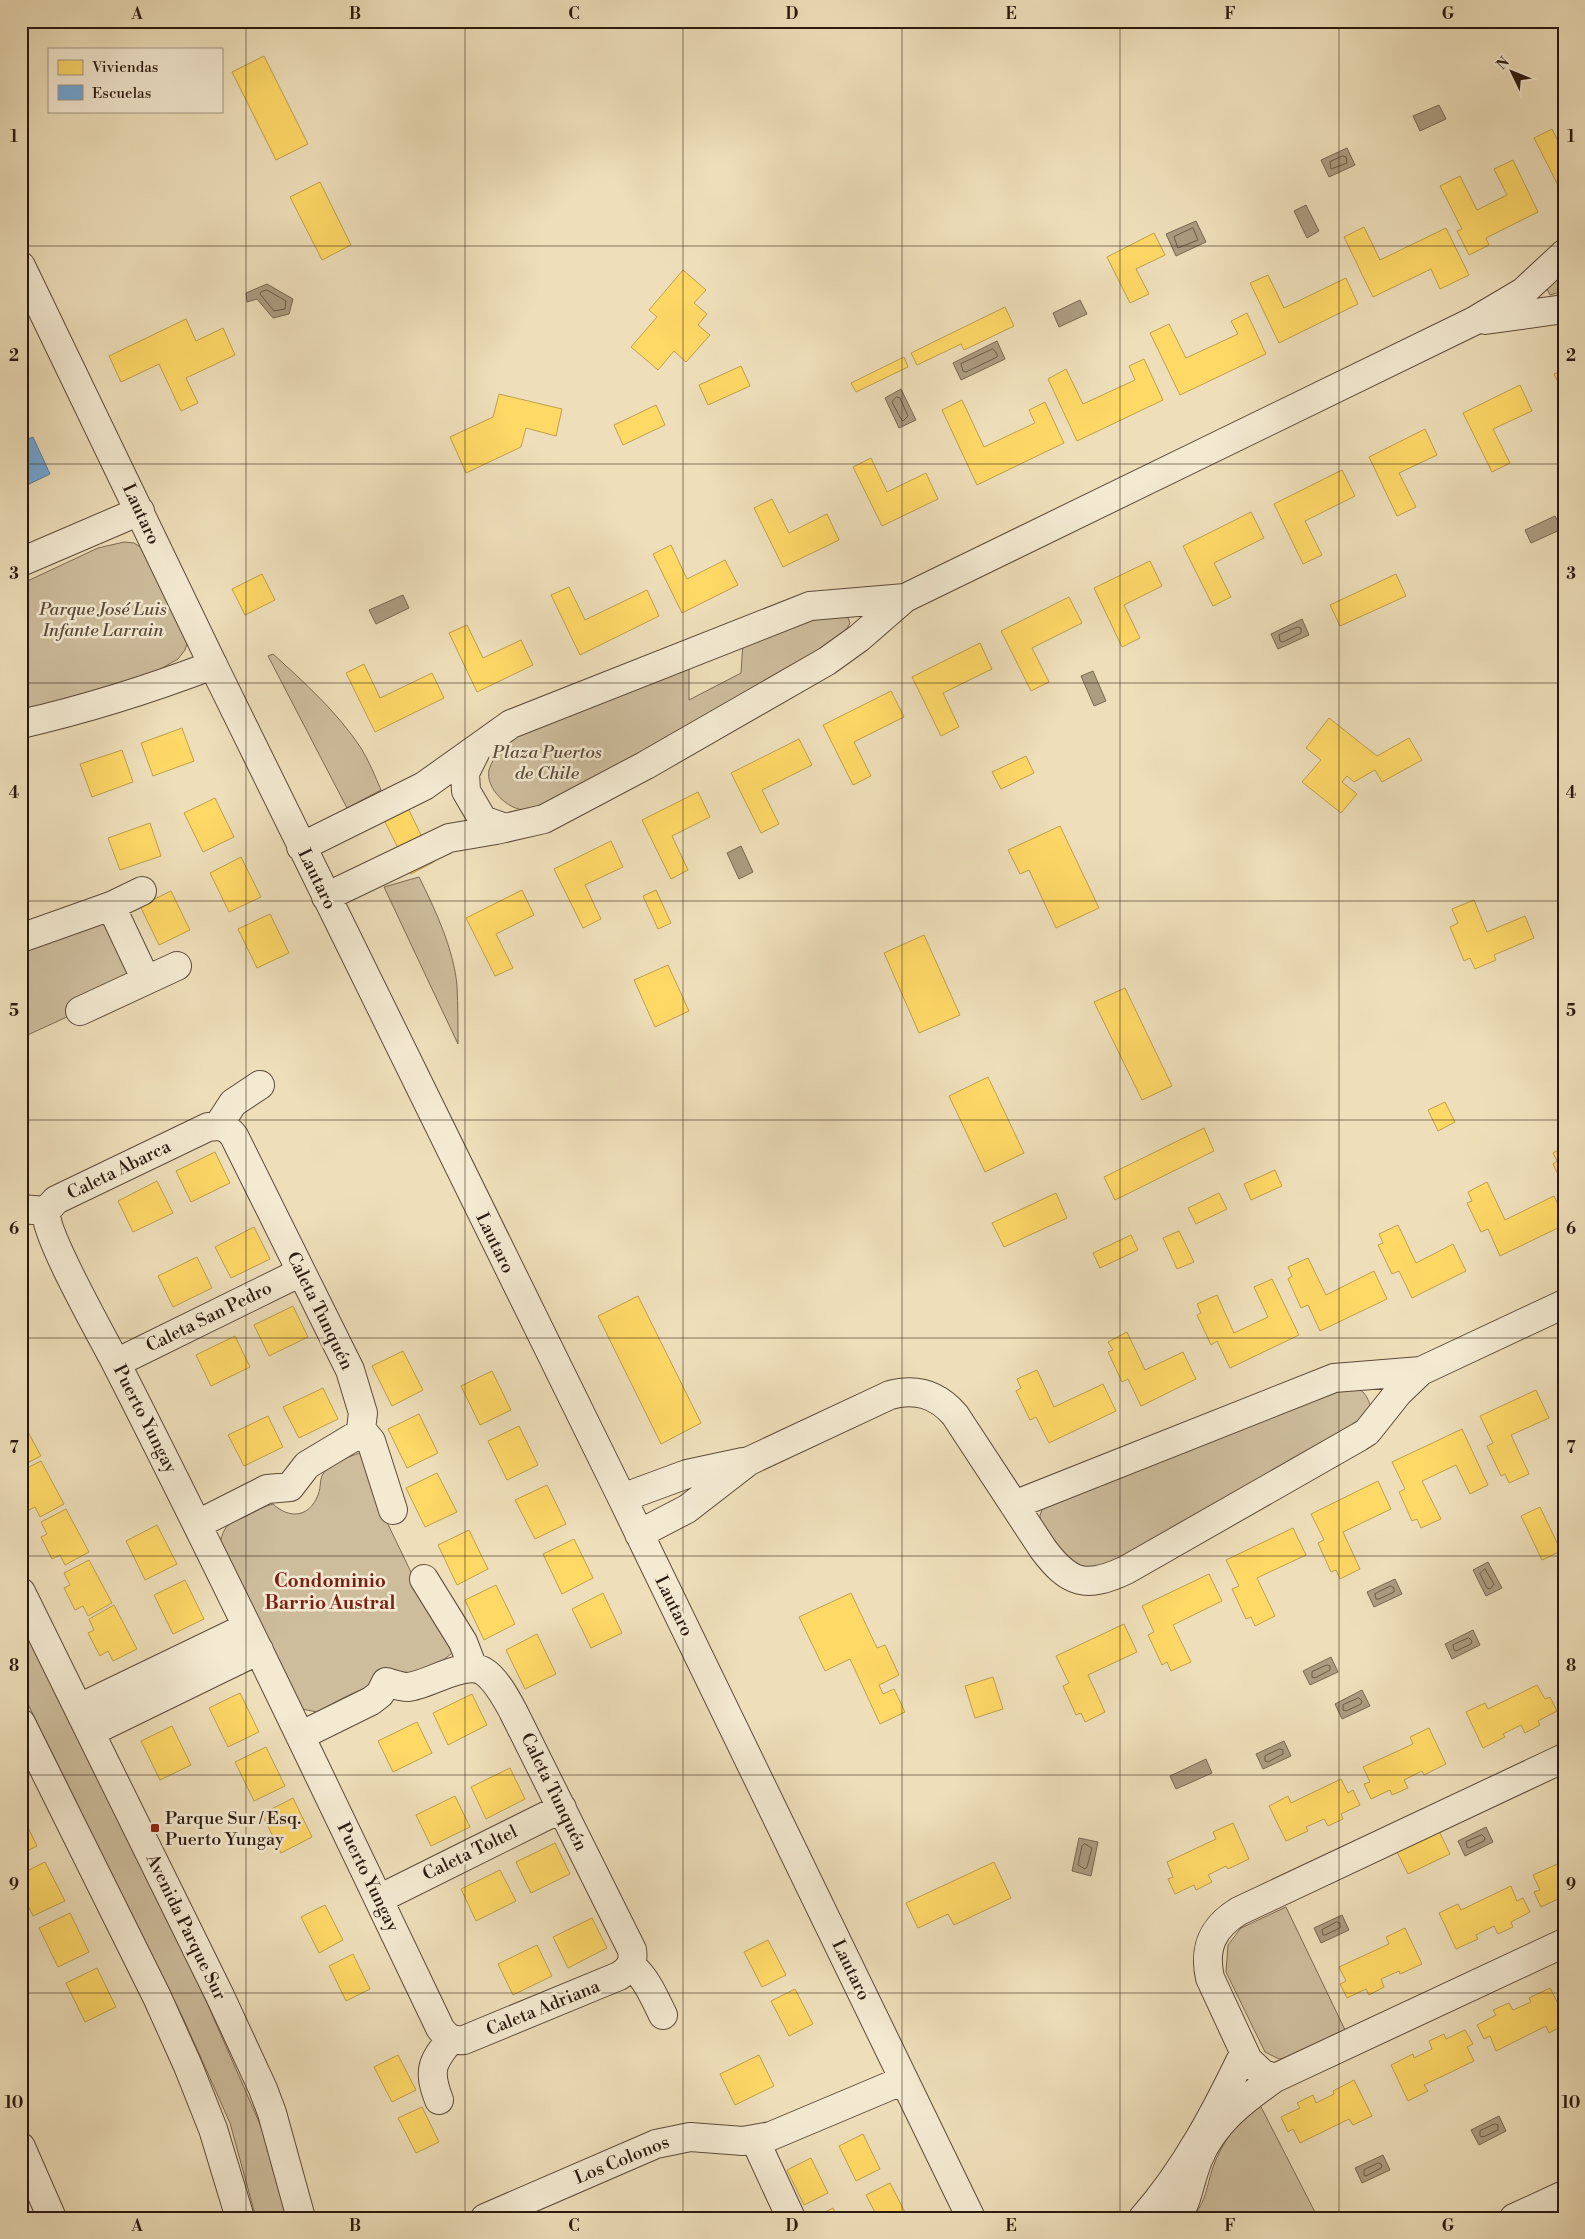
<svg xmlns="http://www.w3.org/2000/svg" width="1585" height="2239" viewBox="0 0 1585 2239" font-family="'Libre Bodoni',serif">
	<rect width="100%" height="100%" fill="#eedfba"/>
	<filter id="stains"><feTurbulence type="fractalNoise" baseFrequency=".004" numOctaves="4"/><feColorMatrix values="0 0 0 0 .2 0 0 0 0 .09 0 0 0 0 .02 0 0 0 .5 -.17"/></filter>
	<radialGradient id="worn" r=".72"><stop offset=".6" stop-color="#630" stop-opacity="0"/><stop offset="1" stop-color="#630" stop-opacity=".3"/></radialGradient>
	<path fill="#cdbd9d" stroke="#7c6b56" d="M1564,265v26l-14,4 -4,-8z
		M124,542l10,1 8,5 46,92 -3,10 -7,9 -21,12 -58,20 -78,19v-126l77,-36z
		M821,612l26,3 3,8 -7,13 -287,168c-10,2 -21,6 -31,6 -17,0 -40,-22 -36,-40 4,-14 15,-24 25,-34l175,-73v37l52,-27 2,-31z
		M273,654c32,29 64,58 88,94 8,13 14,28 20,42l-34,18 -79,-152z
		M419,877c16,32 35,73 38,109 1,19 1,39 1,58l-74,-157z
		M111,911l30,72 -120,55v-92z
		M1339,1387c19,0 25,0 32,20l-4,12 -263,151 -30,-2 -34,-44v-9l4,-10z
		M364,1451l20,65 38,79 33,55c-25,26 -67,28 -99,42 -14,6 -26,13 -39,20l-15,-3 -82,-166c5,-23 13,-20 30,-29 8,-4 14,-8 23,-10 16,15 36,14 45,-9 4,-9 0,-17 8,-25 8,-9 27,-14 38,-19z
		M21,1621l165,334 77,176 24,87h-31l-26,-95 -46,-103 -163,-330z
		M1286,1907l60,125 -53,27h-14l-14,-7 -39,-80 2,-27 13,-17z
		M1260,2105l58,113h-126c15,-18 14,-30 21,-51 9,-25 25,-46 47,-62z"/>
	<path fill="#ac9c80" stroke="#786853" d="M1439,105l7,14 -26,12 -7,-15z
		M1347,148l8,17 -26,12 -8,-17z
		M1306,205l13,26 -12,7 -13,-27z
		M1196,221l10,21 -30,14 -10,-22z
		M267,284l26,15 -4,15 -16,4 -16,-19 -10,3 -1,-9z
		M1080,300l7,14 -28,13 -6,-14z
		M997,341l8,18 -44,21 -8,-17z
		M901,389l15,31 -17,8 -14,-30z
		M1555,516l7,13 -31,14 -6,-13z
		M403,595l6,13 -33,16 -7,-14z
		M1302,619l7,16 -31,14 -7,-15z
		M1093,671l13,30 -12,5 -13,-30z
		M741,846l12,26 -14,7 -12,-26z
		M1488,1562l14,26 -16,8 -13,-26z
		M1395,1579l7,15 -28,13 -7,-15z
		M1473,1630l7,15 -28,14 -7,-15z
		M1331,1657l7,15 -28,13 -7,-14z
		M1362,1690l8,16 -28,13 -7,-15z
		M1284,1741l7,15 -28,13 -7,-15z
		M1206,1759l6,14 -36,16 -6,-13z
		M1486,1827l7,15 -28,14 -7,-15z
		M1079,1838l19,4 -7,34 -19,-5z
		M1342,1915l7,15 -28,13 -7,-15z
		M1499,2116l7,15 -27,14 -8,-15z
		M1383,2155l7,15 -28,13 -7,-15z"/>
	<path fill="#ffd966" stroke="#bf9f4c" d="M264,56l44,88 -32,16 -44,-88z
		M1552,129l12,24v44l-30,-59z
		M1513,160l25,52 -52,26 3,7 -20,10 -12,-24 5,-2 -22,-43 20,-10 17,34 30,-15 -13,-26z
		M320,182l31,63 -29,15 -32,-63z
		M1364,227l16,33 66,-32 23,47 -29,14 -9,-20 -58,28 -29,-60z
		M1154,233l11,22 -29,14 13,25 -19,9 -23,-46z
		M683,270l23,20 -12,13 13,11 -9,11 12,10 -24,27 -12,-11 -16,19 -27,-23 26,-30 -8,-7z
		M1268,275l16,33 62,-30 12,26 -79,39 -29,-60z
		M1005,307l9,19 -50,24 -3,-6 -44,21 -6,-12z
		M1247,313l19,41 -86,41 -30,-62 19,-9 17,34 52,-24 -7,-13z
		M186,319l10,22 27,-13 12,27 -49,23 12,25 -17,8 -22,-47 -38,18 -12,-26z
		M904,357l4,10 -52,25 -5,-9z
		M1144,359l19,41 -86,41 -29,-62 18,-10 17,35 52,-24 -6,-14z
		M741,366l9,20 -42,19 -9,-20z
		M1564,370v24l-10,-20z
		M1520,385l12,26 -39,18 17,34 -18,9 -29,-59z
		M499,394l63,15 -6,27 -30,-8 -5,19 -55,26 -16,-36 43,-20z
		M962,400l22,47 51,-24 -6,-13 16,-8 19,41 -87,42 -35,-75z
		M656,405l9,20 -42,20 -9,-20z
		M1425,429l12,26 -38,18 17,34 -19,9 -28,-59z
		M871,458l16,34 39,-19 12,26 -56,27 -29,-59z
		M1342,470l13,26 -50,25 17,34 -19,9 -29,-60z
		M772,499l17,34 38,-19 12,26 -56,27 -29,-59z
		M1251,512l13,26 -50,25 17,34 -18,9 -30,-60z
		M671,545l16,34 38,-19 13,25 -56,28 -29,-59z
		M1150,561l12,25 -38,19 16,33 -18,9 -28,-59z
		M262,574l13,26 -30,15 -13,-26z
		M1396,574l10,22 -66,30 -10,-21z
		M569,587l16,33 62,-30 12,26 -79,39 -29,-60z
		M1069,597l13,26 -50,25 17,34 -18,9 -30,-60z
		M467,625l16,33 38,-18 12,25 -56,27 -28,-59z
		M980,643l12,26 -49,24 16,34 -18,9 -29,-59z
		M364,664l16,34 52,-25 12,25 -69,34 -29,-59z
		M891,691l13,26 -50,25 17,34 -18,9 -30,-60z
		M1329,718l48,38 32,-18 13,22 -40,22 -7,-12 -21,12 -7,-6 -5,6 15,12 -16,19 -39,-31 19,-22 -15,-12z
		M182,728l12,33 -41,15 -12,-33z
		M799,739l13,26 -50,25 17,34 -18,9 -30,-60z
		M122,750l11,32 -41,15 -12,-33z
		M1026,756l8,17 -33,16 -9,-17z
		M698,792l12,25 -38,19 16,34 -17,9 -29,-59z
		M215,798l19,39 -31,15 -19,-39z
		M408,808l26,54 -23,12 -27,-54z
		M150,823l11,33 -41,14 -12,-32z
		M1060,826l39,82 -43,20 -27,-58 -9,4 -12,-24z
		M611,841l12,26 -38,18 16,34 -18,9 -29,-59z
		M241,857l20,40 -32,15 -19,-39z
		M522,890l12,25 -38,19 17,34 -18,8 -29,-58z
		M656,890l15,33 -13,6 -15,-33z
		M171,891l19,39 -31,15 -19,-39z
		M1474,900l13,32 38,-16 9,22 -40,17 2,5 -21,9 -5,-11 -6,3 -14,-34 8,-4 -6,-14z
		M270,914l19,39 -32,15 -19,-39z
		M924,935l36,80 -41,18 -35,-80z
		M668,965l21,46 -34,16 -21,-47z
		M1125,988l47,98 -30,14 -48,-98z
		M988,1077l36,76 -39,19 -36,-76z
		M1445,1102l10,20 -17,9 -10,-21z
		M1204,1128l10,23 -99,49 -11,-23z
		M1564,1147v40l-11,-23 4,-3 -4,-8z
		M215,1152l15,31 -39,19 -15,-31z
		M1275,1170l7,16 -31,14 -7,-16z
		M157,1181l16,32 -40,19 -15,-31z
		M1487,1182l18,38 49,-24 10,21v8l-64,31 -12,-27 -7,3 -14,-29 5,-2 -4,-9z
		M1056,1193l11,25 -63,29 -12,-24z
		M1219,1193l8,16 -31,15 -8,-16z
		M1398,1225l18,38 37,-19 13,27 -54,27 -13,-27 -7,3 -14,-29 5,-2 -4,-9z
		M254,1227l16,32 -39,19 -16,-31z
		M1179,1231l15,31 -17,7 -14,-31z
		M1131,1235l7,15 -38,18 -7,-15z
		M197,1257l15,31 -39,19 -15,-31z
		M1308,1258l18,37 48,-24 13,28 -67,32 -12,-26 -7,3 -13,-29 4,-3 -4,-9z
		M1272,1279l27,56 -69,33 -13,-27 -6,4 -14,-30 4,-2 -4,-9 20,-9 17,38 34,-16 -14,-30z
		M638,1296l63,127 -40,21 -63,-128z
		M293,1306l15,31 -39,19 -15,-31z
		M1127,1332l18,38 38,-18 13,27 -55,27 -13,-27 -6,3 -14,-30 5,-2 -5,-8z
		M235,1336l15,31 -39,19 -15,-31z
		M403,1351l20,39 -31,16 -20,-40z
		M1037,1370l17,37 49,-23 13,27 -67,32 -13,-26 -6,3 -14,-29 5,-3 -4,-9z
		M492,1371l19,39 -31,15 -19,-39z
		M323,1388l15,31 -39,19 -16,-31z
		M1536,1390l13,28 -38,17 18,39 -20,9 -4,-9 -4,2 -14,-30 6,-3 -13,-27z
		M419,1414l19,39 -31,15 -19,-39z
		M268,1416l15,31 -39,19 -16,-31z
		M21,1419l20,37 -20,10z
		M519,1426l19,39 -31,15 -19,-39z
		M1462,1429l26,56 -18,9 -14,-29 -34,16 19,38 -20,9 -4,-9 -5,2 -13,-29 6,-3 -13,-27z
		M41,1461l23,43 -24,13 -5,-10 -8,4 -6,-11v-29z
		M437,1473l20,39 -32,15 -19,-39z
		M1378,1481l13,28 -48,23 17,37 -20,10 -4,-9 -5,2 -13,-29 6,-3 -13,-26z
		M547,1485l19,39 -31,15 -20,-39z
		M1540,1507l21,44 -19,9 -21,-44z
		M66,1509l23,43 -24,13 -5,-10 -8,4 -11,-22 6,-3 -6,-12z
		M157,1525l20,39 -32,16 -19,-39z
		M1293,1528l13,27 -49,23 18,38 -20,10 -4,-9 -5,2 -14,-30 7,-3 -13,-26z
		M469,1530l19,39 -31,16 -19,-40z
		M574,1539l19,39 -31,16 -19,-40z
		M89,1560l23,43 -24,13 -5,-10 -8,4 -11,-22 6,-3 -6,-12z
		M1209,1574l13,27 -49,24 18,37 -20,9 -4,-9 -5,3 -14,-30 6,-3 -12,-26z
		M185,1580l19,39 -31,15 -19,-39z
		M496,1585l19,39 -31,16 -19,-40z
		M603,1593l19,40 -31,15 -19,-39z
		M851,1593l26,55 8,-3 14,30 -20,10 4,9 11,-5 11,23 -25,12 -30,-65 -25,12 -26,-54z
		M114,1605l23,44 -24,12 -5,-10 -8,5 -12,-23 6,-3 -5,-11z
		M1124,1624l13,28 -49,23 17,37 -20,10 -4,-9 -5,2 -13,-29 6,-3 -13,-27z
		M537,1634l19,40 -31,15 -19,-39z
		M993,1677l10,32 -28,9 -10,-32z
		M1537,1685l8,14 5,-2 7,14 -19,10 2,4 -15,8 -4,-8 -18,9 2,3 -22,11 -17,-36 19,-9 3,6z
		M240,1693l19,39 -31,15 -19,-39z
		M472,1694l15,31 -39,20 -15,-32z
		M417,1722l15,31 -39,19 -15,-31z
		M172,1726l19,39 -31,15 -19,-39z
		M1429,1728l17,36 -22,11 -2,-4 -18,9 4,8 -16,7 -2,-5 -19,9 -7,-15 6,-2 -7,-15 50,-23 -3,-7z
		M266,1747l19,39 -31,15 -19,-39z
		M510,1768l15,31 -39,20 -15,-32z
		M1341,1779l7,14 5,-3 7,15 -19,9 2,5 -15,7 -4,-7 -18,8 2,4 -22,10 -17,-35 19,-10 3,7z
		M455,1796l15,31 -39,19 -15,-31z
		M293,1798l19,39 -31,16 -19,-39z
		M21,1813l16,33 -16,8z
		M1233,1823l16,36 -21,10 -2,-3 -18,9 4,7 -16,8 -2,-5 -19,9 -7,-15 5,-2 -6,-15 49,-23 -3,-7z
		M1439,1831l11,23 -42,20 -11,-22z
		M555,1843l15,31 -39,19 -15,-31z
		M1564,1861v41l-4,-4 -19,9 -7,-15 6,-2 -7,-15z
		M45,1862l20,39 -32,15 -12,-25v-17z
		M994,1862l17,36 -57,27 -6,-11 -30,14 -12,-25z
		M500,1870l16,31 -40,20 -15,-32z
		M1511,1886l6,15 6,-3 7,14 -19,10 2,5 -15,7 -4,-8 -18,9 2,4 -22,10 -17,-36 19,-9 3,6z
		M325,1905l18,35 -24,13 -18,-36z
		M70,1913l19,39 -31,15 -19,-39z
		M592,1918l15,30 -39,20 -15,-31z
		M1405,1928l17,36 -22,10 -1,-3 -18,8 3,8 -15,8 -3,-6 -19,9 -7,-14 6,-3 -7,-14 50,-23 -3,-7z
		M768,1940l18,35 -24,12 -18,-35z
		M537,1945l15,31 -39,19 -15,-31z
		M353,1954l17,35 -24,12 -17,-35z
		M97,1968l19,39 -31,15 -19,-39z
		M1550,1988l14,27v10l-15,8 -3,-7 -50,25 -6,-15 -6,3 -7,-14 19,-10 -3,-5 16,-7 4,7 18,-8 -2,-4z
		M795,1989l18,35 -24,12 -18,-35z
		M1465,2030l8,14 -6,3 7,14 -50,24 4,6 -20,10 -17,-36 22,-11 1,4 18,-9 -3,-8 15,-7 2,5z
		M398,2055l18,35 -24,12 -18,-35z
		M759,2055l15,31 -39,19 -15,-31z
		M1354,2080l18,36 -19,9 -4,-6 -49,24 -7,-14 -5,3 -7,-15 19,-9 -3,-5 16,-8 3,8 18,-9 -1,-3z
		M422,2107l17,35 -23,11 -18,-35z
		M863,2134l17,35 -24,12 -17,-35z
		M811,2158l17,35 -24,12 -17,-35z
		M890,2183l18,35h-30l-12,-23z
		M833,2208l5,10h-25z"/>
	<path fill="#6fa8dc" stroke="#5b7d9e" d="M21,385l6,13 -6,2z
		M21,425l7,14 5,-2 17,37 -29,14z"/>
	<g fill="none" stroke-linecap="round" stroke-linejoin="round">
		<path stroke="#6c5a48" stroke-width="1" d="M1343,156l3,1 1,6 -16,6 -1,-7z
			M1193,228l5,12 -20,8 -4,-11z
			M267,290l19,11 -1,8 -11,2 -14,-17 1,-2z
			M993,349l4,5v3l-31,15 -3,-1 -2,-7z
			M897,397l3,1 8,18 -5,5 -2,-2 -9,-17z
			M1298,627l3,1v5l-18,9 -3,-1 -1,-6z
			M1485,1569l9,15 -4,5 -3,-1 -7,-14z
			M1391,1586l3,2v4l-15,7h-3l-1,-5z
			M1469,1638l3,3 -1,3 -15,7 -2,-1 -1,-5z
			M1327,1665l3,1v4l-15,8 -3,-1v-5z
			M1359,1698l3,3 -1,3 -15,7 -3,-1v-5z
			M1280,1749l3,1v4l-15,8 -3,-1v-5z
			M1482,1835l3,3 -1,3 -15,7 -2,-1 -1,-5z
			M1085,1844l7,4 -5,19 -2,2 -7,-4 4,-19z
			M1337,1922l3,1v5l-15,7h-2l-1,-5z
			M1495,2124l3,1v5l-15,7 -3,-1v-5z
			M1379,2163l3,2 -1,3 -15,8 -2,-1v-5z"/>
		<defs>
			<path id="minor" d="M1485,320l79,-11
				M213,665l409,833 349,720
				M477,749l-12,24 1,18 17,29 22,8
				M301,847l123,-61 87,-62 299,-118 95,-8
				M326,897l123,-59 47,-8 48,-11 102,-54 181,-104 32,-23 46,-40 569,-277 49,-29 41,-38
				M111,906l35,74
				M21,938l90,-32 31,-15
				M80,1011l97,-45
				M218,1126l15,-23 27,-18
				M21,1209l25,2
				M46,1211c-2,23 56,125 70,152 112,220 218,443 324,665 7,10 12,13 24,12l155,-64c11,-7 15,-13 13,-26l-119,-239c-7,-13 -17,-32 -30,-40 -19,-11 -54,14 -75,16 -7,0 -15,-3 -22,-5l-6,12 -9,7 -71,35
				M46,1211l10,-11 152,-73c12,-2 18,-1 26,9l116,234 13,43 -2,16 -4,6 -50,30 -17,22 -23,2 -69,35
				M116,1363l185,-91
				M361,1429l10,12 22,69
				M622,1498l65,-24 56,-12
				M1014,1505l320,-127 87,-7
				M639,1534l48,-25 62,-48 141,-66c26,-7 47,-1 65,20l88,134c26,35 43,40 83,21l233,-133 8,-5 31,-39 23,-22 143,-67
				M424,1579l39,63 10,26
				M79,1708l168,-81
				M91,1732l168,-82
				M379,1899l183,-91
				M631,1965c16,14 23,32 32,50
				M1275,2078l-12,-4 -15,-14 -38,-82c-7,-31 3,-51 29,-67l325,-153
				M439,2100c-11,-29 -8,-37 12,-61
				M755,2140l36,78
				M21,2147l31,71
				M485,2218l171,-74 34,-7 53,4 28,-5 133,-56
				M1143,2218c43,-49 73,-107 101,-165
				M1177,2218c11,-17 13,-39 21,-58 15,-37 45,-60 77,-82l289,-135
				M1514,2218l50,-23"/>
			<path id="tertiary" d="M21,266l192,399c-63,24 -126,44 -192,59
				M21,562l119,-51
				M21,1592l199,404 43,93 9,24 29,105
				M21,1723l136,274 31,69 25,63 27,89"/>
		</defs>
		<use href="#minor" stroke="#5c4a3a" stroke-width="30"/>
		<use href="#tertiary" stroke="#5c4a3a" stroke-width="30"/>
		<use href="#minor" stroke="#f4ead2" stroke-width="28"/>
		<use href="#tertiary" stroke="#f4ead2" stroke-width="28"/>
	</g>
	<path fill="none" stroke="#2b190f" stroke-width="1" stroke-opacity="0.55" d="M246,21v2197M465,21v2197M683,21v2197M902,21v2197M1120,21v2197M1339,21v2197M21,246h1543M21,464h1543M21,683h1543M21,901h1543M21,1120h1543M21,1338h1543M21,1556h1543M21,1775h1543M21,1993h1543"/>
	<rect fill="#8f2418" stroke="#f4ead2" stroke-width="2" x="150" y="1823" width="10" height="10" rx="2.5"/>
	<g text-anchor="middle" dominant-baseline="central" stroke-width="5" stroke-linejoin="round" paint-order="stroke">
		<g font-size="18" fill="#2b190f" stroke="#f4ead2">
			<text transform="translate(141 514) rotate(65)">Lautaro</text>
			<text transform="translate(317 879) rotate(64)">Lautaro</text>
			<text transform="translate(119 1170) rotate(-26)">Caleta Abarca</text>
			<text transform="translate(495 1243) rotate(64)">Lautaro</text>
			<text transform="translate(320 1311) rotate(64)">Caleta Tunquén</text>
			<text transform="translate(209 1317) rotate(-26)">Caleta San Pedro</text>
			<text transform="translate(145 1419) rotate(63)">Puerto Yungay</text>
			<text transform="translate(674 1606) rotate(64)">Lautaro</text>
			<text transform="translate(554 1792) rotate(64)">Caleta Tunquén</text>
			<text transform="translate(470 1853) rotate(-26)">Caleta Toltel</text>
			<text transform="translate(368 1877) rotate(64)">Puerto Yungay</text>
			<text transform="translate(186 1927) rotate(64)">Avenida Parque Sur</text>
			<text transform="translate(851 1970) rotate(64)">Lautaro</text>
			<text transform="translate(543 2008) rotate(-22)">Caleta Adriana</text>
			<text transform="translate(622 2160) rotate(-22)">Los Colonos</text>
		</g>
		<g font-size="18" font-style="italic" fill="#5c4a3a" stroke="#f4ead2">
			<text x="103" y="609">Parque José Luis<tspan x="103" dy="21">Infante Larrain</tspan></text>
			<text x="547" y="752">Plaza Puertos<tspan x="547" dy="21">de Chile</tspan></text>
		</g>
		<g font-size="18" fill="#2b190f" stroke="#f4ead2" text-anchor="start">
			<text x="165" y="1818">Parque Sur / Esq.<tspan x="165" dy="21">Puerto Yungay</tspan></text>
		</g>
		<g font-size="19" font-weight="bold" fill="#7a1f14" stroke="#f4ead2">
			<text x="330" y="1581">Condominio<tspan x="330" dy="22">Barrio Austral</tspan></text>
		</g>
	</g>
	<rect width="1585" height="2239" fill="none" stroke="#eedfba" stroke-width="55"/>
	<rect x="48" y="48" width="175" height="65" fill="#f4ead2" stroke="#a49684"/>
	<rect x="58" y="60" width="25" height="15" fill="#ffd966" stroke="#a49684"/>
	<text x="92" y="72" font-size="15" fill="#2b190f">Viviendas</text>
	<rect x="58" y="85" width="25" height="15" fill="#6fa8dc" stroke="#a49684"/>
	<text x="92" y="98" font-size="15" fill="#2b190f">Escuelas</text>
	<g transform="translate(1512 72) rotate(313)" stroke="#f4ead2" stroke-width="4" paint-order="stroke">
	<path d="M0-4L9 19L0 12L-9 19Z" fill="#2b190f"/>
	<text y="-8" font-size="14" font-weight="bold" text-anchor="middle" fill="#2b190f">N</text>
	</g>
	<rect x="28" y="28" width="1530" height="2184" fill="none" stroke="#2b190f" stroke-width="2"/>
	<g font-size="16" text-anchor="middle" font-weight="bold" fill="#2b190f">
		<text x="137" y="19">A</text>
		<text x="355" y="19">B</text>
		<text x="574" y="19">C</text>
		<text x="792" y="19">D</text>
		<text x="1011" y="19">E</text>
		<text x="1230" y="19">F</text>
		<text x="1448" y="19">G</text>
		<text x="14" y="142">1</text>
		<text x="1571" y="142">1</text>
		<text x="14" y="361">2</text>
		<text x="1571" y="361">2</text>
		<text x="14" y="579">3</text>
		<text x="1571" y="579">3</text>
		<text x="14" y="798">4</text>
		<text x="1571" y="798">4</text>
		<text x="14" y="1016">5</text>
		<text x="1571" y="1016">5</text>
		<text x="14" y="1234">6</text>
		<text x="1571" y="1234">6</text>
		<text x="14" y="1453">7</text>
		<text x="1571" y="1453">7</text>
		<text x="14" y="1671">8</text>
		<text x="1571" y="1671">8</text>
		<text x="14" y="1890">9</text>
		<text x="1571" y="1890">9</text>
		<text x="14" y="2108">10</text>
		<text x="1571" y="2108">10</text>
		<text x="137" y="2231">A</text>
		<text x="355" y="2231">B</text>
		<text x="574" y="2231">C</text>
		<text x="792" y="2231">D</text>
		<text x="1011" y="2231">E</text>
		<text x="1230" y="2231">F</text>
		<text x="1448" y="2231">G</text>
	</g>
	<rect width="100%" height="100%" filter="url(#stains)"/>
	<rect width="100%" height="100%" fill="url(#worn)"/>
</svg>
